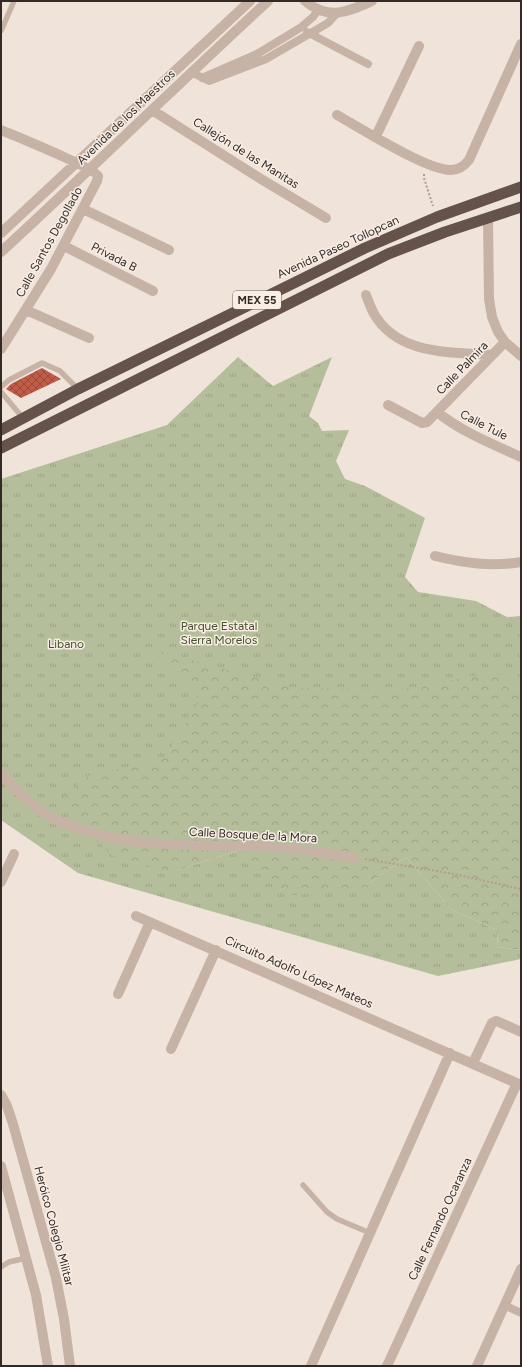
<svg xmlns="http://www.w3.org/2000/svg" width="522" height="1367" viewBox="0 0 522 1367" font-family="Figtree,sans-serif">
	<defs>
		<pattern id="grass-tufts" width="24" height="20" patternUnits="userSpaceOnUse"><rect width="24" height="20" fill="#b5be9a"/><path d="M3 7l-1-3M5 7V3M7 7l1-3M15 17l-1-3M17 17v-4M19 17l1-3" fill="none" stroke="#9ca385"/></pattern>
		<pattern id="forest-crowns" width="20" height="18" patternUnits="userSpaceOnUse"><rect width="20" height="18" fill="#b5be9a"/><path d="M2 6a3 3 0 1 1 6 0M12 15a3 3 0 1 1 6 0" fill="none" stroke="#9ca385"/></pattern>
		<pattern id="building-cross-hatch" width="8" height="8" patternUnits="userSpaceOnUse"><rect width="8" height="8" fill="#bf5b47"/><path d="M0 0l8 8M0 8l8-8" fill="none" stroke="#9c4b3b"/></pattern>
	</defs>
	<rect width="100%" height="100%" fill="#f0e3d9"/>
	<path fill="url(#grass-tufts)" d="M238,357l35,29 59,-29 -23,59 9,7 4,8 27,-1 -13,31 9,18 20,7 60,32 -20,59 13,15 58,9 31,16 14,-1v267l-202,-60 -148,49 66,-21 127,36 42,-30 46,53 45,20 1,17 23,3v9l-83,17 -360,-103 -77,-53v-341l166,-54z"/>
	<path fill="url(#forest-crowns)" d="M152,649l140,39 108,2 94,-18 27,14v264l-23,-3 -1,-17 -45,-20 -46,-53 -42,30 -78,9 -49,-45 -66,21 -58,-16 -57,-55 34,-26 74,-16 36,-59z"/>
	<path fill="url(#building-cross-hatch)" d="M42,368l19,11 -40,19 -15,-9 5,-5z"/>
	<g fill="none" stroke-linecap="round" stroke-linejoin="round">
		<path stroke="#b39c90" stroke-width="2" stroke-dasharray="2 2" stroke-linecap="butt" d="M424,174v4l9,28
			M365,859l89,15 67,15"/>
		<path stroke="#c7b3a6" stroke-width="5.5" d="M1,31l13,-30
			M1,387l8,-7 33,-17 18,8 18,18
			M1,392l22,26
			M303,1185l24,27 10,7 33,14
			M1,1267l8,-5 17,-4"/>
		<path stroke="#c7b3a6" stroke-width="8" d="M307,32l61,32
			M191,72l18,9 57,-22 62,-36 9,-10
			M202,78l55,-24 43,-26 13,-11 5,-7
			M504,1305l17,8"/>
		<path stroke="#c7b3a6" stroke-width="10" d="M305,1c24,20 42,11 67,0
			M152,110l109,69 65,39
			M337,115c23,13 91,56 114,55 8,0 14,-5 18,-10l52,-116
			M1,130c14,6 93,38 97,46l-1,5 -46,88 -50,80
			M376,136l43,-90
			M83,209l86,41
			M488,218l1,81 3,18 6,15 7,10 16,14
			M1,233l249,-232
			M64,246l89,45
			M1,252c90,-83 177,-168 267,-251
			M366,295c2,5 4,11 7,17 23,43 76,40 119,43
			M26,310l63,28
			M388,405l34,18 5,-1 78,-80
			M437,412c25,20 55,32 84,45
			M435,556c29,7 56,11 86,6
			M1,774c15,15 30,33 50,43 67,34 145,27 217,30 30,1 58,6 87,11
			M1,882l13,-28
			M136,916l385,169
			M118,994l32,-72
			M171,1049l45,-99
			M473,1063l19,-40 4,-2 3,1 22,10
			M1,1095l6,11 6,18 43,154 8,41 6,47
			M1,1166l35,129 12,71
			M311,1366l139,-313
			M387,1366l130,-283
			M477,1366l44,-97"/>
		<path stroke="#64524b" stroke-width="11" d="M1,430l77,-41 287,-141 72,-31 84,-30
			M1,448l387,-194 57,-22 76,-25"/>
	</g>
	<g text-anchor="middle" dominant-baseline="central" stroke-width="3" stroke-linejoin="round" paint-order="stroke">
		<rect fill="#f8eee5" stroke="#6e6560" stroke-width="1" x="233" y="291" width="48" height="18" rx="3"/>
		<g font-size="11" font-weight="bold" fill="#332a27">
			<text x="257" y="300">MEX 55</text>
		</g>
		<g font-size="12" fill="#332a27" stroke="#f8eee5">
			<text transform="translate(126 117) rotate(-44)">Avenida de los Maestros</text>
			<text transform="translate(246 153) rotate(32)">Callejón de las Manitas</text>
			<text transform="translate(49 242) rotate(-61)">Calle Santos Degollado</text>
			<text transform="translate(338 247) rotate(-25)">Avenida Paseo Tollopcan</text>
			<text transform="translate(114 257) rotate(27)">Privada B</text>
			<text transform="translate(462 368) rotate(-46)">Calle Palmira</text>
			<text transform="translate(484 425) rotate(27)">Calle Tule</text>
			<text transform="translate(253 835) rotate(3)">Calle Bosque de la Mora</text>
			<text transform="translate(299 972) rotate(24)">Circuito Adolfo López Mateos</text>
			<text transform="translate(440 1219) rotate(-65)">Calle Fernando Ocaranza</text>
			<text transform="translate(54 1226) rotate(75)">Heróico Colegio Militar</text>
		</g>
		<g font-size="12" fill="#46502c" stroke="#f8eee5">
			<text x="219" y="626">Parque Estatal<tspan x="219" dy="14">Sierra Morelos</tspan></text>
			<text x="66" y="644">Libano</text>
		</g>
	</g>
	<rect width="522" height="1367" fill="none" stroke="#332a27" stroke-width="4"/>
</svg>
